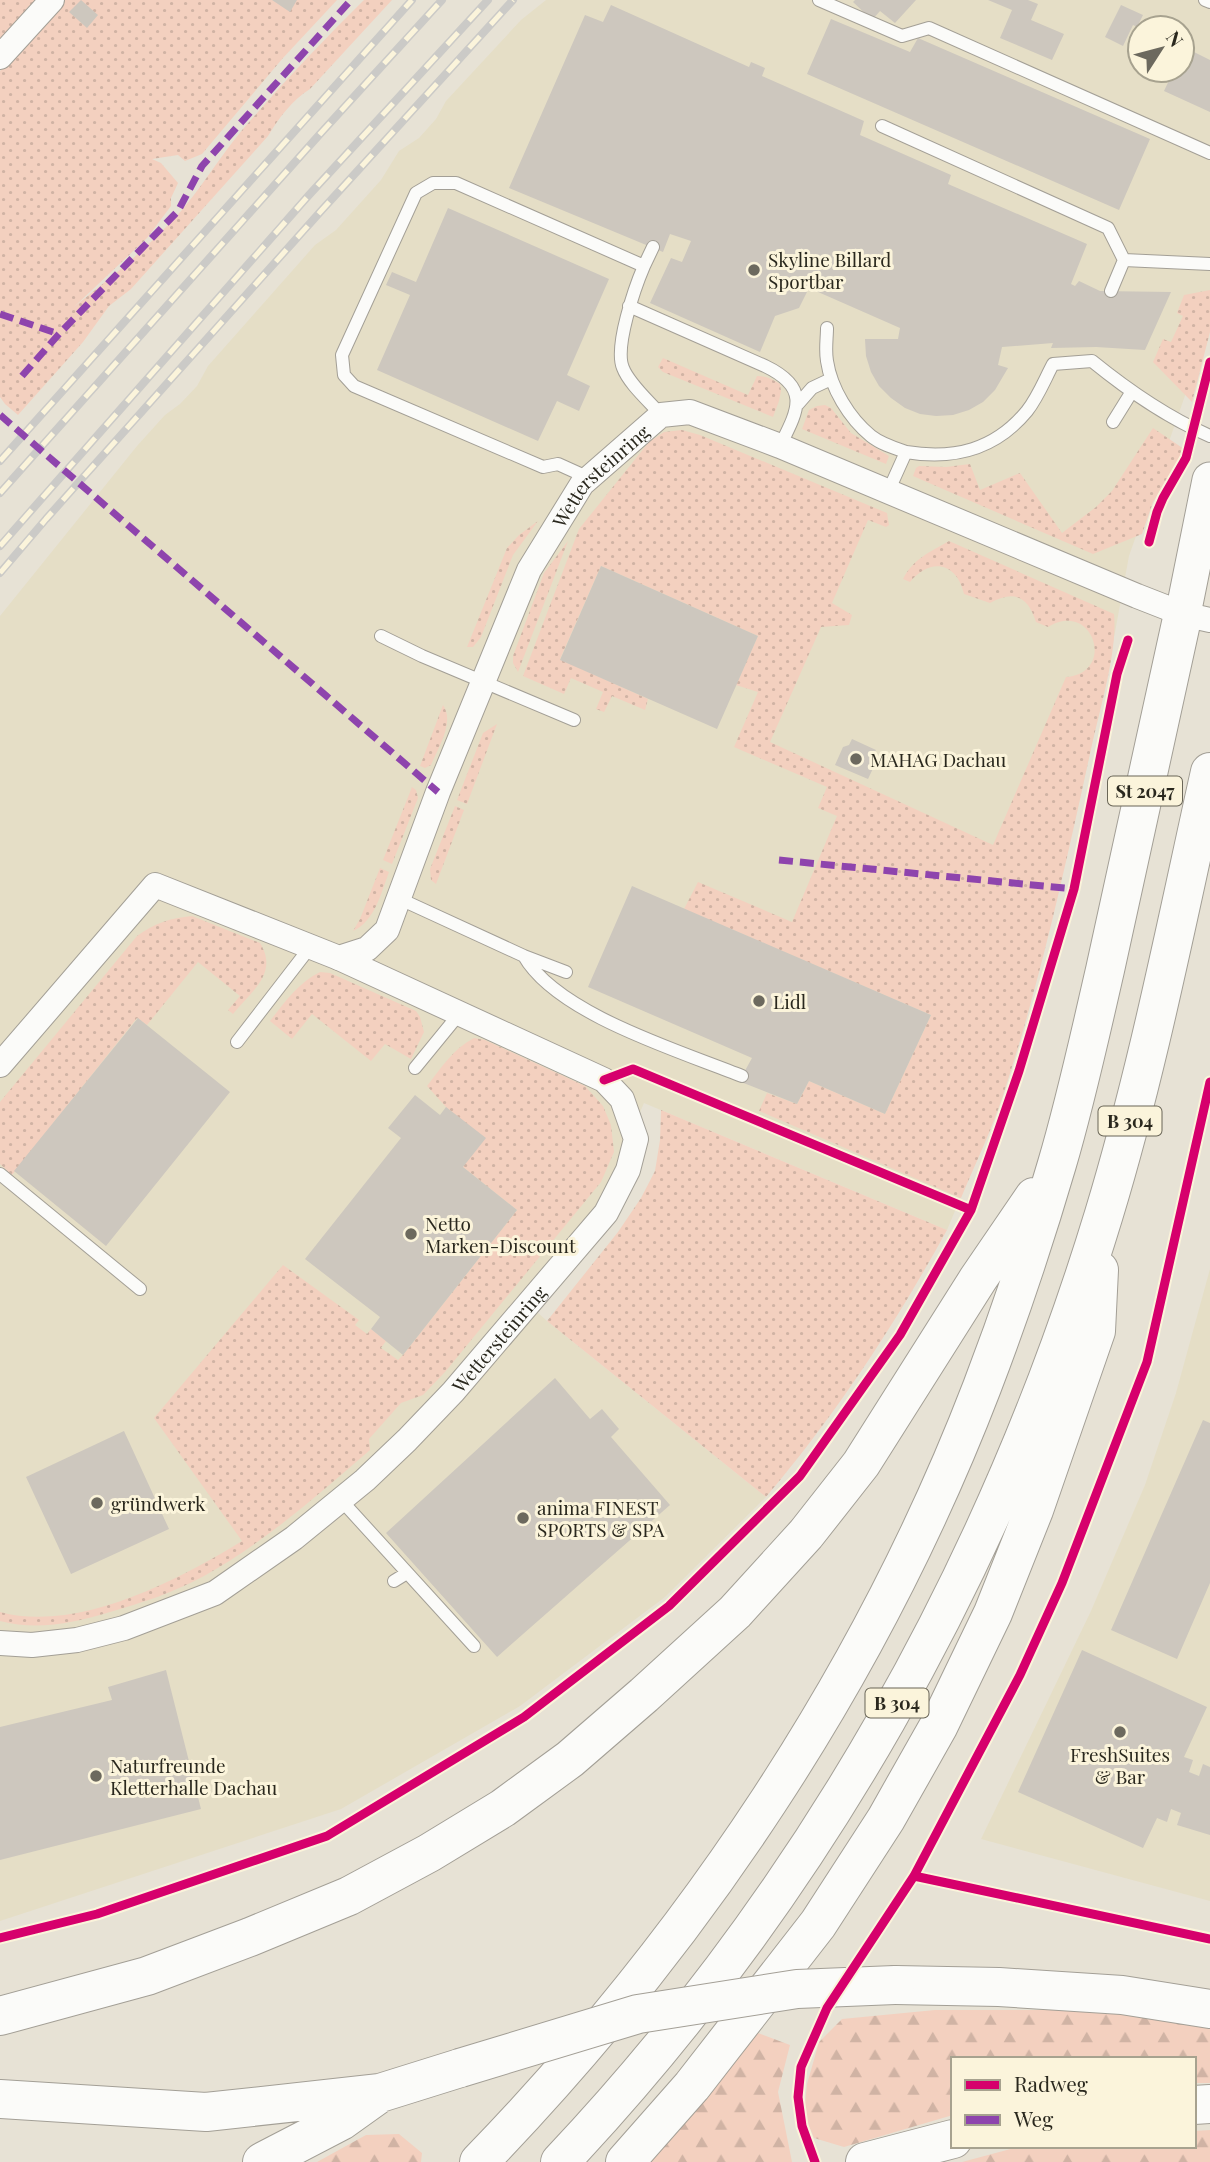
<svg xmlns="http://www.w3.org/2000/svg" width="1210" height="2162" viewBox="0 0 1210 2162" font-family="'Playfair Display',serif">
	<defs>
		<pattern id="grass-dots" width="8" height="8" patternUnits="userSpaceOnUse" patternTransform="scale(1.75)"><rect width="8" height="8" fill="#f3d0bf"/><path d="M2 2h.1M6 6h.1" fill="none" stroke="#d0b3a4" stroke-width="1.8" stroke-linecap="round"/></pattern>
		<pattern id="forest-firs" width="22" height="20" patternUnits="userSpaceOnUse" patternTransform="scale(1.75)"><rect width="22" height="20" fill="#f3d0bf"/><path d="M5 1l3.5 6h-7zM16 11l3.5 6h-7z" fill="#d0b3a4"/></pattern>
	</defs>
	<rect width="100%" height="100%" fill="#e7e2d5"/>
	<path fill="#e5dec6" fill-rule="evenodd" d="M546,0h664v324l-81,232 -21,114 -28,129 -41,171 -36,126 -56,134 -303,-127 -46,105 -72,94 21,19 219,176 -101,100 -145,109 -179,103 -341,112v-1305l137,-170 28,-31 15,-11 17,-18 11,-20 107,-121 21,-15 45,-50 18,-29 20,-13 17,-19 10,-18 75,-81zM1140,28h42v42h-42z
		M1210,1269v632l-229,-62 110,-228 54,-126 31,-92z"/>
	<path fill="url(#grass-dots)" d="M0,0h40l-40,44z
		M64,0h273l-54,58 -81,96 -17,7 -7,-6 -26,4 9,4 17,20 -7,15v8l-24,32 -73,69c38,-30 76,-61 108,-97 22,-26 39,-55 61,-81 39,-45 79,-88 121,-129h28l-82,89c-18,11 -31,29 -42,47l-137,153 -22,17 -26,36 -65,73 -13,-11 -5,-7v-326z
		M1210,290v42l-18,70 -39,-40 10,-23 8,3 12,-26 -6,-3 7,-18z
		M663,358l85,37 9,-19c9,0 15,3 23,8l1,7 -2,10 -6,16 -110,-45 -5,-5z
		M825,405l6,3 20,25 38,23 -3,8 -84,-35 7,-19 8,-4z
		M1153,428l31,21 -11,22 -20,31 -11,32 -49,20 -180,-78 3,-8 3,-2 27,1 24,-3 10,26 40,-17 42,60 34,-26 16,-16z
		M682,430l18,5 187,78 2,12 -3,2 -18,-7 -36,83 20,12 -3,10 -28,2 -51,115 223,103 73,-168c51,-4 27,-78 -18,-50l-12,-5c-8,-26 -22,-32 -46,-19l-26,-9c-7,-32 -34,-37 -54,-12l-7,-3c10,-20 27,-27 46,-38l165,73c4,36 -15,98 -23,135 -25,114 -51,235 -88,346 -11,35 -28,69 -42,103l-202,-87 8,-18 30,11 12,-23 76,33 46,-99 -247,-106 14,-27 94,40 45,-106 -19,-8 9,-21 -93,-40 24,-55 -22,-7 22,-49 -157,-70 -41,93 88,40 -3,11 -33,-14 -8,16 -8,-3 7,-17 -32,-14 -7,16 -41,-18 56,-147 70,-87 15,-10z
		M538,521l-25,34 -32,82 -8,10h-6l40,-99 12,-13z
		M568,541l-50,131 -5,-9v-7l31,-83z
		M443,705c12,17 -5,43 -12,60l-6,3 -5,-2z
		M497,724l-30,80 -10,-4 26,-67z
		M412,787l4,3 2,8 -26,66 -9,-4z
		M455,806l9,4 -28,74 -5,-4 -1,-11z
		M380,868l9,4c-8,21 -14,49 -36,59l7,-12z
		M192,916l68,27c19,30 -9,49 -27,71l-5,-4 12,-14 -42,-34 -51,63 -10,-7 -125,157 -12,-11v-62l137,-166c18,-13 33,-18 55,-20z
		M320,972l10,1 86,38 4,6 4,15 -13,27 -26,-15 -14,17 -59,-47 -20,25 -22,-18c14,-18 29,-39 50,-49z
		M474,1038l11,2 100,46 18,20 8,19 3,27 -13,30 -156,190 -22,23 -22,8 -32,36 1,11c-52,45 -105,92 -166,126 -29,16 -62,27 -94,36 -36,11 -73,19 -110,9v-9c77,21 177,-31 242,-71l-88,-123 129,-153 76,55 -4,5 12,9 4,-5 15,12 -5,7 17,12 5,-5 114,-145 -54,-43 -17,-60 -19,-21c14,-18 26,-37 47,-48z
		M661,1110l286,120c-53,96 -110,183 -181,267l-219,-176 71,-89 23,-34 14,-27 5,-31z"/>
	<path fill="url(#forest-firs)" d="M935,2010h168l107,17v56h-16v-24h-241v56l-109,32 -30,-9 -10,-24 3,-30 12,-42 23,-23z
		M758,2033l32,12 -12,47 14,70h-144l33,-34z
		M1210,2130v32h-248l60,-16h172v-15z
		M399,2134l23,19 -1,9h-104l49,-27z"/>
	<path fill="#cdc7be" d="M81,0l17,15 -11,13 -18,-16z
		M272,0h25l-7,12z
		M855,0h61l-21,23 -15,-12 -8,9 -19,-18z
		M988,0h40l10,4 -7,16 33,14 -12,26 -52,-22 12,-28z
		M611,5l138,62 2,-5 14,6 -3,8 102,45 -4,14 91,40 -3,9 139,60 -16,40 4,2 4,-5 21,10 71,1 -26,58 -49,-3 -45,1 2,-5 -51,4 -4,18 10,3 -13,22 -12,12 -14,8 -16,5 -17,1 -16,-2 -15,-6 -14,-10 -12,-12 -8,-14 -5,-16 -1,-17h33l2,-11 -91,-40 -10,20 -24,8 -15,36 -110,-49 21,-45 11,4 9,-21 -21,-7 -7,18 -154,-64 76,-173 18,7z
		M1121,5l22,10 -6,12 -4,-2 -10,21 -18,-9z
		M831,19l79,33 8,-14 232,101 -31,71 -312,-136z
		M1184,47l26,13v52l-46,-21 10,-21h8z
		M448,208l161,71 -42,96 23,11 -11,25 -22,-10 -19,40 -161,-71 33,-75 -24,-10 6,-13 24,10z
		M601,566l157,70 -41,93 -157,-69z
		M852,739l24,11 -3,6 3,6 -8,17 -33,-14 8,-18 6,-2z
		M632,886l299,129 -46,99 -76,-33 -12,23 -56,-22 1,-6 10,-18 -164,-71z
		M138,1018l92,74 -124,154 -92,-75z
		M415,1095l25,20 6,-8 40,31 -23,29 54,43 -114,145 -32,-26 9,-12 -75,-58 96,-121 -13,-10z
		M555,1378l35,41 12,-10 17,20 -8,8 59,68 -173,152 -111,-124z
		M1203,1420l7,3v160l-33,76 -66,-29z
		M124,1431l45,98 -98,45 -45,-97z
		M1082,1650l125,57 -23,50 9,3 -4,12 10,4 4,-12 7,3v68l-33,-10 4,-12 -10,-4 -4,13 -10,-4 -14,30 -125,-56z
		M166,1670l35,139 -201,51v-133l112,-27 -4,-13z"/>
	<g fill="none" stroke-linecap="round" stroke-linejoin="round">
		<defs>
			<path id="service" d="M819,0l83,36 27,-8 281,125
				M1205,0l5,2
				M882,126l226,102 16,32 86,4
				M644,266l9,-19
				M1111,291l13,-31
				M629,306l136,60c46,22 33,44 15,80
				M827,328c0,10 -2,22 0,33 4,27 22,57 44,75 10,8 23,12 35,16l-18,40
				M798,404l14,-16 19,-9
				M1113,422l18,-29
				M906,452c48,8 89,-2 121,-41 11,-14 18,-32 26,-47l39,-3c37,30 74,56 118,75
				M589,478l-31,-14 -15,3 -189,-81 -10,-11 -2,-20 74,-162 17,-10h23l188,83c-9,21 -30,81 -21,102 6,16 27,34 38,47
				M381,636l41,20 152,64
				M400,899l124,57 42,16
				M524,956c33,58 156,95 218,120
				M237,1042l74,-96
				M415,1068l45,-55
				M0,1174l140,115
				M341,1500l133,146
				M394,1581l13,-8"/>
			<g id="minor">
				<path d="M0,57l52,-57"/>
				<path id="s1" d="M0,1065l155,-180 184,73 28,-9 20,-19 51,-138 91,-222 53,-86 79,-69 29,-3 90,34 357,150 46,18 27,6"/>
				<path id="s2" d="M0,1643l32,2 45,-5 47,-12 91,-35 79,-55 71,-58 42,-40 46,-48 153,-179 22,-43 8,-31 -14,-40 -18,-19 -265,-122"/>
			</g>
			<path id="secondary" d="M1183,614l27,-134"/>
			<path id="trunk" d="M895,1985l104,2 123,8 88,14
				M0,2016l147,-40 103,-39 99,-41 80,-43 74,-45 67,-49 74,-64 91,-83 71,-78 55,-70 117,-185 56,-82
				M0,2099l206,13 174,-19 80,-25
				M1194,2105l16,-1
				M262,2162l79,-41 35,-25
				M479,2162c215,-222 392,-486 503,-775 28,-73 53,-148 75,-223 19,-64 33,-129 48,-194 27,-118 52,-237 78,-356
				M560,2162c253,-268 437,-596 544,-948 44,-145 73,-294 106,-442
				M625,2162l67,-76 126,-162 68,-105 52,-92 55,-114 41,-103 62,-179 3,-61
				M865,2162l88,-23"/>
		</defs>
		<use href="#service" stroke="#a39f96" stroke-width="14"/>
		<use href="#minor" stroke="#a39f96" stroke-width="26"/>
		<use href="#secondary" stroke="#a39f96" stroke-width="37"/>
		<use href="#trunk" stroke="#a39f96" stroke-width="40"/>
		<use href="#service" stroke="#fbfbf9" stroke-width="12"/>
		<use href="#minor" stroke="#fbfbf9" stroke-width="24"/>
		<use href="#secondary" stroke="#fbfbf9" stroke-width="35"/>
		<use href="#trunk" stroke="#fbfbf9" stroke-width="38"/>
		<defs>
			<path id="rail" d="M0,461l412,-461
				M0,493l320,-359 122,-134
				M0,546l309,-351 179,-195
				M0,573l46,-54 275,-308 192,-211"/>
		</defs>
		<use href="#rail" stroke="#cbcac7" stroke-width="8"/>
		<use href="#rail" stroke="#fbf4db" stroke-width="5" stroke-dasharray="16" stroke-linecap="butt"/>
		<defs>
			<path id="trunk-bridge" d="M460,2068l178,-54 159,-25 98,-4"/>
		</defs>
		<use href="#trunk-bridge" stroke="#a39f96" stroke-width="40" stroke-linecap="butt"/>
		<use href="#trunk-bridge" stroke="#fbfbf9" stroke-width="38"/>
		<path stroke="#8e44ad" stroke-width="7" stroke-dasharray="14 7" stroke-linecap="butt" d="M0,314l59,20
			M22,376l37,-42 119,-123 24,-45 149,-166
			M0,415l438,377
			M779,860l295,29"/>
		<defs>
			<path id="cycleway" d="M1149,542l8,-30 6,-14 23,-40 24,-96
				M604,1080l29,-11 338,141
				M914,1876l296,63
				M0,1938l97,-24 230,-78 197,-119 145,-111 131,-130 100,-141 71,-125 48,-139 55,-182 43,-215 11,-34
				M815,2162l-13,-36 -4,-29 3,-30 26,-59 87,-132 106,-201 42,-92 85,-221 63,-280"/>
		</defs>
		<use href="#cycleway" stroke="#fbf4db" stroke-width="13"/>
		<use href="#cycleway" stroke="#d6006c" stroke-width="9"/>
	</g>
	<g fill="#6c695e" stroke="#fbf4db" stroke-width="2.5">
		<circle cx="754" cy="270" r="7"/>
		<circle cx="856" cy="759" r="7"/>
		<circle cx="759" cy="1001" r="7"/>
		<circle cx="411" cy="1234" r="7"/>
		<circle cx="97" cy="1503" r="7"/>
		<circle cx="523" cy="1518" r="7"/>
		<circle cx="1120" cy="1732" r="7"/>
		<circle cx="96" cy="1776" r="7"/>
	</g>
	<g text-anchor="middle" dominant-baseline="central" stroke-width="6" stroke-linejoin="round" paint-order="stroke">
		<g fill="#fbf4db" stroke="#696557" stroke-width="2">
			<rect x="1108" y="776.5" width="74" height="29" rx="5"/>
			<rect x="1098.5" y="1106.5" width="63" height="29" rx="5"/>
			<rect x="865.5" y="1688.5" width="63" height="29" rx="5"/>
		</g>
		<g font-size="18" font-weight="bold" fill="#2a281e">
			<text x="1145" y="791">St 2047</text>
			<text x="1130" y="1121">B 304</text>
			<text x="897" y="1703">B 304</text>
		</g>
		<g font-size="19" fill="#2a281e" stroke="#fbf4db" text-anchor="start">
			<text x="768" y="259">Skyline Billard<tspan x="768" dy="22">Sportbar</tspan></text>
			<text x="870" y="759">MAHAG Dachau</text>
			<text x="773" y="1001">Lidl</text>
			<text x="425" y="1223">Netto<tspan x="425" dy="22">Marken-Discount</tspan></text>
			<text x="111" y="1503">gründwerk</text>
			<text x="537" y="1507">anima FINEST<tspan x="537" dy="22">SPORTS &amp; SPA</tspan></text>
			<text x="1120" y="1754" text-anchor="middle">FreshSuites<tspan x="1120" dy="22">&amp; Bar</tspan></text>
			<text x="110" y="1765">Naturfreunde<tspan x="110" dy="22">Kletterhalle Dachau</tspan></text>
		</g>
		<g font-size="19" fill="#2a281e" stroke="#fbf4db">
			<text stroke="none"><textPath href="#s1" startOffset="999">Wettersteinring</textPath></text>
			<text stroke="none"><textPath href="#s2" startOffset="606">Wettersteinring</textPath></text>
		</g>
	</g>
	<rect x="951" y="2057" width="245" height="91" fill="#fbf4db" stroke="#a7a28f" stroke-width="2"/>
	<rect x="965" y="2080" width="35" height="10" fill="#d6006c" stroke="#a7a28f" stroke-width="2"/>
	<text x="1014" y="2092" font-size="21" fill="#2a281e">Radweg</text>
	<rect x="965" y="2115" width="35" height="10" fill="#8e44ad" stroke="#a7a28f" stroke-width="2"/>
	<text x="1014" y="2127" font-size="21" fill="#2a281e">Weg</text>
	<g transform="translate(1161 49) rotate(54)"><circle r="33" fill="#fbf4db" stroke="#a7a28f" stroke-width="2"/>
	<path d="M0-5L12 26L0 18L-12 26Z" fill="#6c695e"/>
	<text y="-10" font-size="19" font-weight="bold" text-anchor="middle" fill="#2a281e">N</text>
	</g>
</svg>
